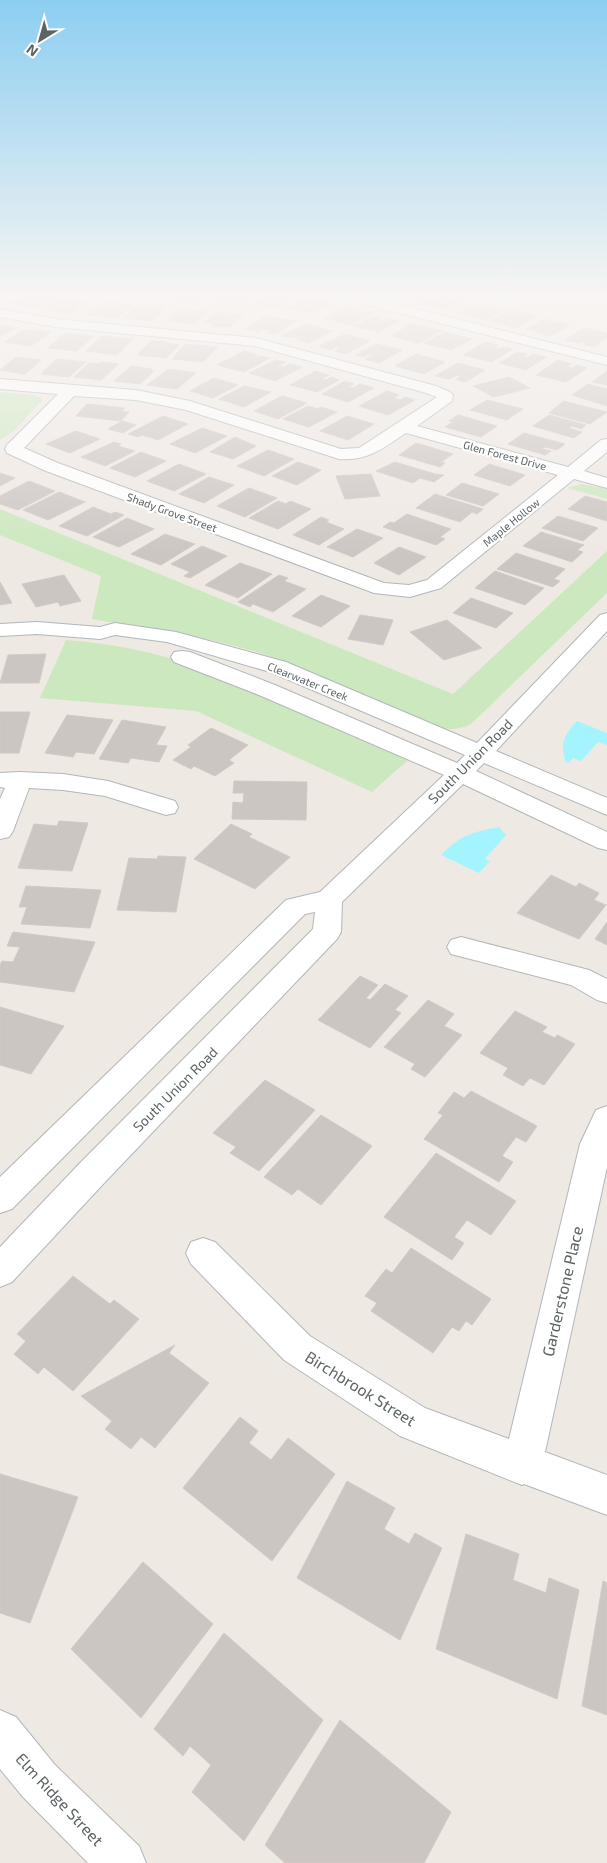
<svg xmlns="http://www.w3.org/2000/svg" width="607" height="1863" viewBox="0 0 607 1863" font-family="'Exo 2',sans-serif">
	<rect width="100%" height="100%" fill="#efe9e4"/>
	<path fill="#ffead8" d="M605,296h2v32l-40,-9z"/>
	<path fill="#cce8bf" d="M0,392l35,3 8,4 -28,31 -15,10z
		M582,484l25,5v10l-40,-11z
		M0,509l453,185 154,-143v42l-136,131c-10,5 -20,6 -31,4l-171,-72c-60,-20 -115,-26 -177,-37l9,-43 -101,-41z
		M66,640c45,3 89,12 132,27l210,93 -36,32 -176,-81 -156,-13z"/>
	<path fill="#a3f4ff" d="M577,721l30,12v12l-9,-3 -17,19 -8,-3 -5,5 -2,-1c-7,-18 -1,-29 11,-41z
		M499,827l7,8 -21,24 5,2 -11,12 -38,-18c19,-20 32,-23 58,-28z"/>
	<path fill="#ccc6c3" stroke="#d4c8c2" d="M26,296h32l2,1 -25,12 -25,-6z
		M177,296h30l-5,6 -28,-2z
		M217,296h31l-8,9 -29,-2z
		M264,296h23l5,1 -14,11 -24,-3z
		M395,296h36l-12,6 -9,-2 4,-2 -3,-1 -6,3 -12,-3z
		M436,296h14l15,4 -18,9 -27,-5z
		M62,298l25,3 -19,13 -23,-5z
		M307,298l26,6 -21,9 -24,-5z
		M103,302l29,2 -14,14 -30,-3z
		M478,303l26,7 -19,10 -27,-7z
		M137,304l28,3 -13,14 -29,-3z
		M347,307l18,5 8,1 -23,12 -26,-7z
		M178,309l29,2 -12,13 -29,-3z
		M510,310l27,6 -21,12 -27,-7z
		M217,312l26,3 -13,12 -19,-1 2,-2 -8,-2z
		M266,316l30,5 -21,13 -7,-1 4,-3 -9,-1 -5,3 -13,-3z
		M374,316l8,2 -4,3 4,1 6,-4 11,3 -21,11 -24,-6z
		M544,319l26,6 -20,11 -23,-7z
		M412,323l30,8 -23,12 -27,-7z
		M306,324l26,7 -24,12 -11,-3 4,-2 -20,-2z
		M0,325l9,1 8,2 -17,8z
		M585,328l22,5v5l-14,9 -10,-3 4,-2 -5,-1 -4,2 -13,-3z
		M23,330l11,1 2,-1 15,2 -20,14 -26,-4z
		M445,332l27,7 -21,11 -27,-7z
		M65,333l19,2 10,1 -17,15 -29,-3z
		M345,334l25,7 -25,13 -10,-3 6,-3 -5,-1 -6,3 -11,-4z
		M102,336l31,3 -16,16 -31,-4z
		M151,341l16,1 -1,1 13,2 -13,13 -29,-3z
		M485,342l13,3 -4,3 5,1 5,-2 9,2 -22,13 -28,-7z
		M185,344l33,3 -15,15 -31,-3z
		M376,344l26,6 -23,13 -14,-4 8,-4 -4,-1 -5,3 -9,-2z
		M244,351l13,4 -4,2 4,1 4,-2 9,2 -26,14 -27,-7z
		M518,352l9,2 -4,3 4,1 6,-4 13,3 -20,13 -27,-7z
		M416,354l29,8 -21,12 -29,-8z
		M16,357l25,3 -16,14 -25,-4z
		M57,359l29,3 -17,15 -28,-3z
		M276,360l9,2 -6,4 5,1 6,-3 12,3 -27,14 -26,-8z
		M558,360l13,4 -5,3 7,1 4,-3 10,3 -21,14 -30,-7z
		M101,362l18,2 -18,16 -27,-3 15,-14 10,1z
		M458,363l27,7 -20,12 -9,-3 5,-3 -4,-1 -8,4 -14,-3z
		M131,366l21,3 -2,1 4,1 -14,13 -26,-3z
		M169,369l27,4 -19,16 -30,-4z
		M316,371l13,4 -8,4 5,1 5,-3 8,3 -22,12 -27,-7z
		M607,371v14l-15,-3z
		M509,377l21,11 -36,9 -21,-11z
		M214,378l24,7 -25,13 -23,-7z
		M345,381l9,3 -6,3 5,1 7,-4 14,4 -26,14 -26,-8z
		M588,384l19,5v17l-35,-11z
		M244,386l27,6 -27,15 -25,-8z
		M387,391l12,4 -5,3 6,2 5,-3 10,3 -27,15 -29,-9z
		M282,396l25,7 -29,16 -24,-8z
		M487,400l36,9 -16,11 -37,-10z
		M564,401l43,11 -17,12 -41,-11z
		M87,404l38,4 -3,3 7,1 -8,9 -45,-5z
		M308,406l10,3 3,-2 16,5 -28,15 -26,-8z
		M458,415l39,11 -16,11 -36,-10 8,-5 -4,-1z
		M549,415l37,10 -5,4 -9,-3 -3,2 13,4 -8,6 -41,-12z
		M163,416l25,8 -30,16 -16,-5 -4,2 -10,-3z
		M347,416l27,8 -26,16 -28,-9z
		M122,421l14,4 -13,8 -15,-4z
		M202,428l25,8 -32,17 -25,-9z
		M76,431l24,8 -30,14 -24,-9z
		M524,433l41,11 -8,6 -12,-3 -3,2 9,2 -6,4 -37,-11z
		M235,437l21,9 -23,13 -23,-7z
		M114,442l7,2 -3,2 17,5 -30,15 -24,-9z
		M416,443l37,11 -12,8 4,1 -5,4 -41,-12z
		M268,450l26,9 -30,17 -27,-10z
		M141,452l25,9 -31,16 -25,-9z
		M298,462l23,8 -24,15 -25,-9z
		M395,462l40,12 9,1 -10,7 -14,-4 -7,5 -37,-12z
		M179,464l27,10 -32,17 -27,-10z
		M489,464l36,11 -15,11 -36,-11z
		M0,473l15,5 -15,8z
		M371,474l9,22 -35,3 -9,-23z
		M209,477l25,8 -30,18 -25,-9z
		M29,481l26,10 -37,19 -18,-6v-8z
		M462,483l37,11 -16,12 -37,-11z
		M249,488l28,10 -32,19 -28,-11z
		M59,492l26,10 -37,18 -25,-10z
		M435,494l48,15 -6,5 -5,-2 -12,10 -44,-14z
		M585,496l22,6v19l-39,-12z
		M278,501l8,3 4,-3 21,8 -33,20 -29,-11z
		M93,507l18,7 4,-2 9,3 -37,21 -28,-10z
		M407,514l44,15 -11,8 5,2 -9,6 -53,-18 7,-5 4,1z
		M558,516l40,12 -15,13 -41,-13z
		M321,517l8,3 -3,2 18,7 -25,16 -26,-10z
		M127,518l27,11 -35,18 -26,-10z
		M357,529l26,9 -30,19 -26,-10z
		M541,532l43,13 -7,5 6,2 -11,10 -49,-16z
		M165,534l30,10 -34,21 -30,-11z
		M202,546l25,10 -37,22 -6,-2 6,-4 -19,-8z
		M399,547l27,10 -27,18 -25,-12z
		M516,553l49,16 -11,10 6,2 -7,6 -56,-18z
		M240,563l32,11 -34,24 -33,-13z
		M495,571l49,17 -19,17 -50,-17z
		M64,575l17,26 -21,5 -2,-4 -22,5 -14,-23z
		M279,575l9,3 -4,3 22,8 -33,23 -20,-8 -3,3 -12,-5z
		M0,582l12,21 -12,2z
		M321,595l29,11 -29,21 -29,-11z
		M471,598l42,15 -17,15 -43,-15z
		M360,615l33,5 -10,25 -35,-6z
		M447,620l35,28 -38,12 -34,-28z
		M46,654l-7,29h-39l8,-28z
		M0,712h30l-11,41h-19z
		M67,715l46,5 -19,34 -18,-2 -3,5 -28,-4z
		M122,720l44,7 -10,18 11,1 -8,16 -28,-4 -3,5 -29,-4z
		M211,728l37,17 -19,15 5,3 -19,13 -21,-10 -3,3 -18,-9 18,-13 -3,-2z
		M234,781l73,1 -1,38 -74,-1 1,-17 10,1 1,-10h-11z
		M59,821l29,2 -16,48 -54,-3 16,-44 23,2z
		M231,824l21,10 -3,3 41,20 -35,32 -61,-30z
		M158,856l28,1 -10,55 -59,-2 12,-52 28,1z
		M551,875l25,12 3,-4 20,10 -5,7 12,5 -27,34 -62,-26z
		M26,886l75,4 -11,38 -69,-4 6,-17h-8z
		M607,922v23l-12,-6z
		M13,932l82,10 -21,50 -74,-10v-17l2,-4 11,1 7,-15 -13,-1z
		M360,976l18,9 -12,13 4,2 15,-16 23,12 -13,14 6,3 -31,35 -52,-28z
		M428,1000l26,14 -10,12 18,9 -37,42 -14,-8 4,-5 -31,-17z
		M0,1007l64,19 -33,48 -31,-9z
		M515,1011l32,16 -5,5 13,6 2,-3 18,9 -31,41 -14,-7 -7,8 -20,-11 5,-7 -28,-15z
		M265,1080l50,30 -56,61 -29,-18 6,-6 -23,-14z
		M471,1091l66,35 -11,16 -10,-5 -14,19 11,6 -14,20 -75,-43 19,-24 -5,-2 16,-21 10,6z
		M321,1115l51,31 -51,59 -23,-16 -6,6 -28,-18z
		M436,1153l80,48 -25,34 -24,-15 -13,17 10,6 -12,17 -68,-43z
		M411,1248l80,51 -19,26 -6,-4 -7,10 -7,-4 -19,26 -62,-42 6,-8 -12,-7 21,-27 6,4z
		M73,1276l37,28 4,-4 25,19 -66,72 -29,-24 -6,7 -24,-20 12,-13 -9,-7z
		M175,1345l-6,8 40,30 -54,65 -14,-11 -10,12 -26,-20 7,-8 -31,-25z
		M240,1417l18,14 -9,12 22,17 17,-22 47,36 -63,87 -89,-73z
		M0,1474l78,23 -48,126 -30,-10z
		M347,1481l48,27 -11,21 25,15 6,-11 27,15 -42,92 -103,-62z
		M466,1534l53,20 -6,26 33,13 3,-15 30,12 -22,109 -121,-50z
		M143,1562l70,62 -72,94 -70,-69z
		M603,1581l4,2v132l-25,-9z
		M224,1633l99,87 -79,121 -52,-49 19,-27 -21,-19 -7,10 -29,-27z
		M340,1720l111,92 -27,51h-139l-20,-18z"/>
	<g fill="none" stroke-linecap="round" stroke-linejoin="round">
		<defs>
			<path id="minor" d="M343,296h23l241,61v8l-263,-66z
				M0,309l56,10 200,19 180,48 14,6 3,3 -1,6 -35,25 151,41 33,-27 6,-1v13l-23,19 23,7v10l-33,-9 -133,109 -31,9 -36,-4 -328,-122 -39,-18 -2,-4 2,-4 51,-51 -58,-5v-10l136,11 54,11 151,48 18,-1 78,-51 -11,-4 -171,-47 -199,-19 -56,-10zM74,396l62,4 50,10 153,49c30,2 44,-11 67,-26l152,42 -131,105 -18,5 -25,-2 -326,-120 -34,-15z
				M607,613v18l-111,120 111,47v17l-123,-52 -8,8 131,61v18l-9,-2 -135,-64 -121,118 -1,30 -4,7 -231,242 -94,101 -12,5v-40l82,-86 231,-232 2,-17 -10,2 -293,295 -12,4v-36l286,-277 34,-8 124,-117 -185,-80 -85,-33 -3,-5 3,-5 8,-1 8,1 85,33 182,78 8,-8 -195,-83 -103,-30 -52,-7 -15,4 -63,-5 -37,2v-12l37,-2 63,5 15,-4 61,9 110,30 191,81 123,-128z
				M20,772l43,2 45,7 67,20 3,6 -3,6 -9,2 -61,-19 -42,-6 -34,-2 -16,43 -4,6 -9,2v-40l5,-11 -5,-1v-14z
				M461,937l128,33 18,9v24l-10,-3 -26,-15 -120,-31 -4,-7 4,-7z
				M607,1106v61l-62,285 62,23v40l-83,-31 -2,1 -122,-49 -116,-76 -93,-96 -5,-11 5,-11 12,-4 12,4 95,94 115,72 84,31 71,-295 16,-34z
				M0,1710l16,7 39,48 84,81 7,17h-58l-65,-66 -23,-28z"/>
		</defs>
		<use href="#minor" stroke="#b1b7b9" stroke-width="2"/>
		<use href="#minor" fill="#fff" fill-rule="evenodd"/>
	</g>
	<linearGradient id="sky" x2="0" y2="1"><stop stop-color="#8ccef1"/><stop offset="0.53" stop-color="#f8f5f3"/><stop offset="1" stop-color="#f8f5f3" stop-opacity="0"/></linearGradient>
	<rect width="607" height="557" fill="url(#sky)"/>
	<g text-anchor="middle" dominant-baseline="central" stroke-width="4.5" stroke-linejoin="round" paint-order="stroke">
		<g font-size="11" fill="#5c6365" stroke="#fff">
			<text transform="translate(505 455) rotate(15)">Glen Forest Drive</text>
			<text transform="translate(172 512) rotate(20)">Shady Grove Street</text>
			<text transform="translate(511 522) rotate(-39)">Maple Hollow</text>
			<text transform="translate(308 681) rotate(22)">Clearwater Creek</text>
		</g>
		<g font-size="14" fill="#5c6365" stroke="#fff">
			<text transform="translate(470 761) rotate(-45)">South Union Road</text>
			<text transform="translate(175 1089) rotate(-45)">South Union Road</text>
		</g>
		<g font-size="16" fill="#5c6365" stroke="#fff">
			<text transform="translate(562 1291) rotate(-77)">Garderstone Place</text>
			<text transform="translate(361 1388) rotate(32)">Birchbrook Street</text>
			<text transform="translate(60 1799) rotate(47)">Elm Ridge Street</text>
		</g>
	</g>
	<g transform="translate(40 40) rotate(217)" stroke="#ffffff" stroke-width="4" paint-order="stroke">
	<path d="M0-4L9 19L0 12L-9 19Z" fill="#5c6365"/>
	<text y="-8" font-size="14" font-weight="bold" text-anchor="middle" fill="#5c6365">N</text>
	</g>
</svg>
